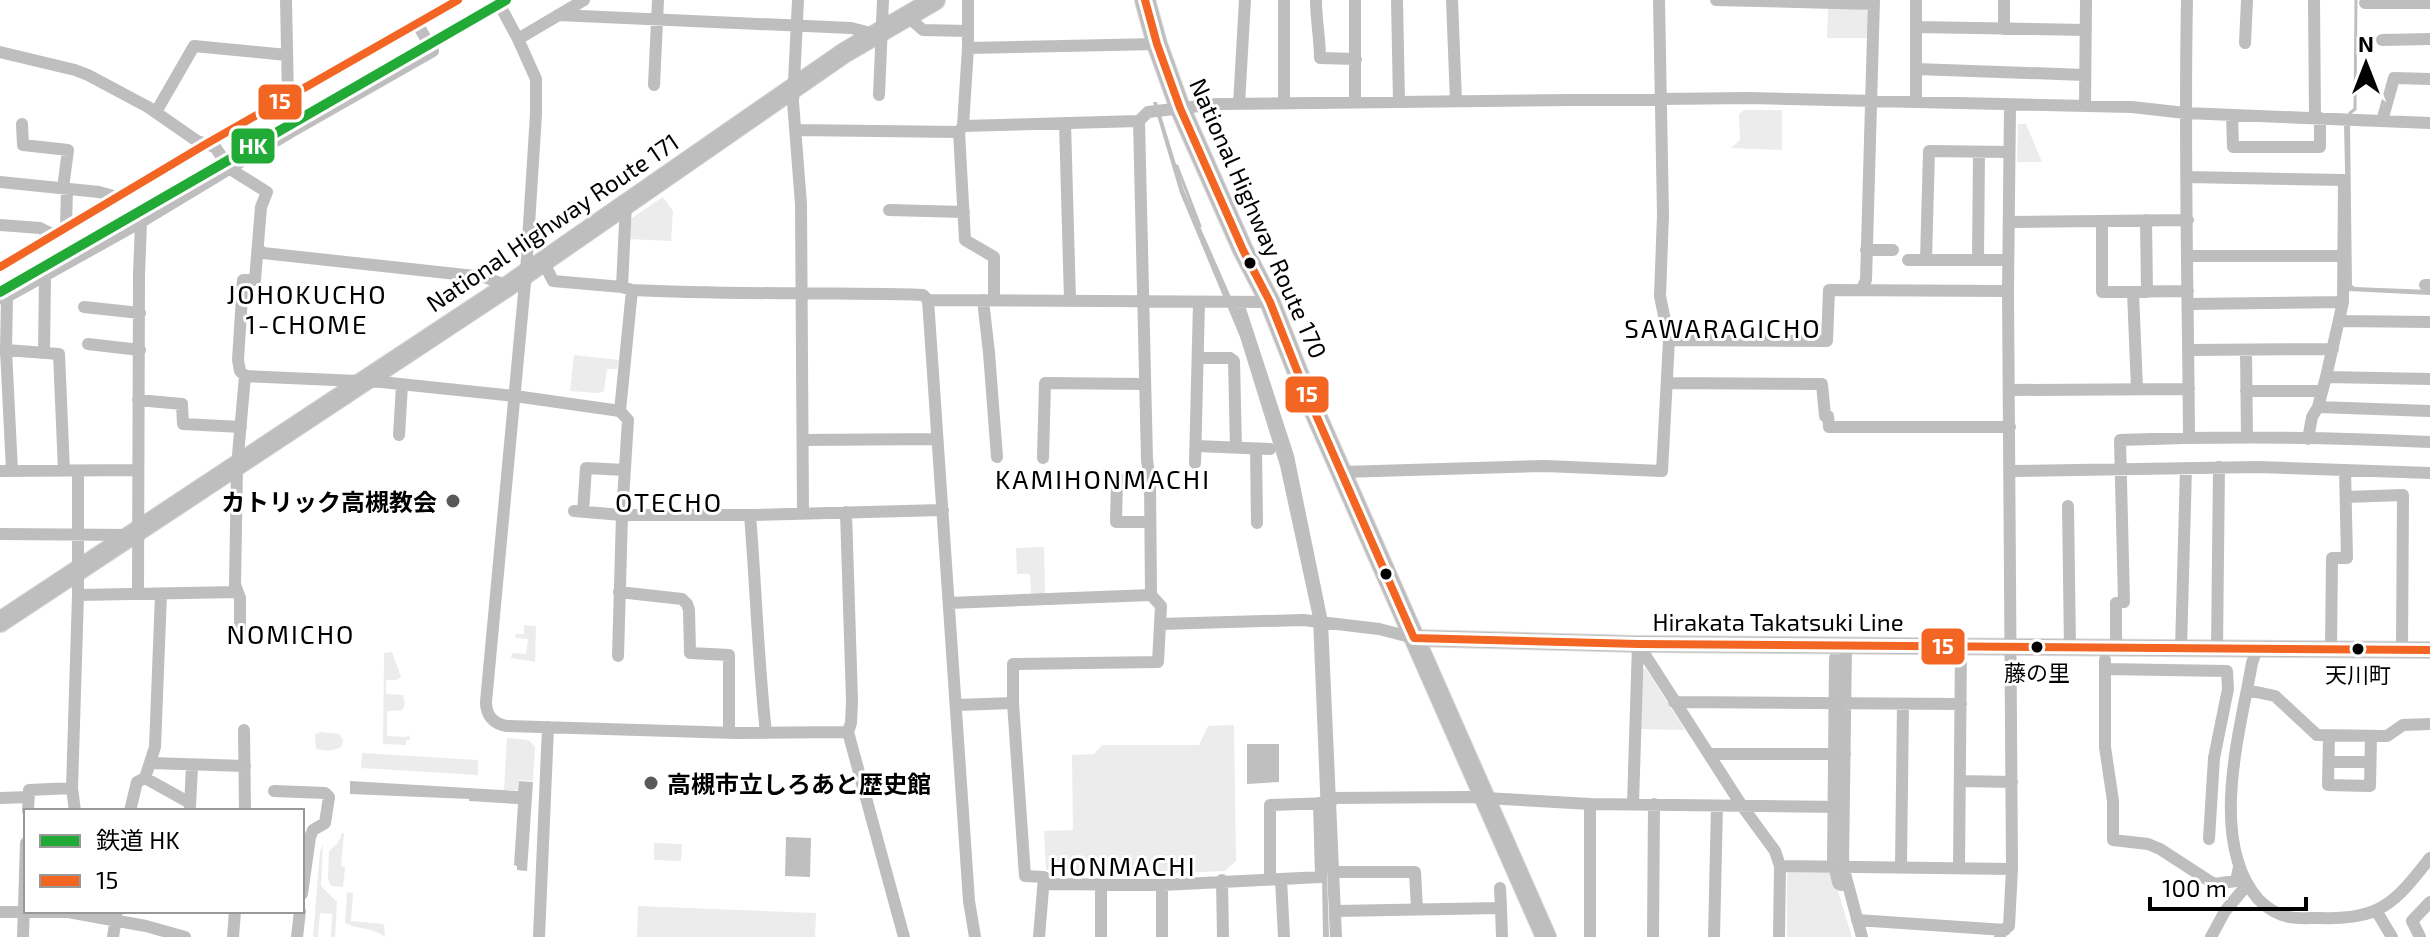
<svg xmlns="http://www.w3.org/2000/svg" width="2430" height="937" viewBox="0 0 2430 937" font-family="'Exo 2','Noto Sans JP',sans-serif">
	<rect width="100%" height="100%" fill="#fff"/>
	<path fill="#ececec" d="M1828,8h36l5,5 -1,25h-41z
		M1744,110h38v40l-51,-2 9,-8 -1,-26z
		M2018,124h8l16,38h-25z
		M663,197l10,14 -2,30 -43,-2 1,-19z
		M574,355l45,5 -2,9h-10l-3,22 -6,2 -28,-2z
		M1044,547l1,47h-14l-1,-20h-13l-1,-26z
		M524,625l12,1 -1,36 -24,-4 1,-5 14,1 2,-15 -13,-1 1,-4h8z
		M392,652l9,25 -5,3h-10v14l17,1 2,9 -3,6 -15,1v25l19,1 3,-2 1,5h-4v5l-23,-1 1,-91z
		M1641,669h5l39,61 -45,-1z
		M1234,725l2,136 -11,10 -71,3 -108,-4 -2,-39 29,-1 -1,-75 22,-1 8,-9h97l9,-19z
		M321,732l18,2 4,6 -1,6c-9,6 -16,5 -26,3l-1,-15z
		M507,738l22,2 6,7 -2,34 -14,-1 -1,10h-14z
		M362,753l116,7v15l-117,-7z
		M342,833h2l-3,33 4,1 -2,20 -12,-1 -3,-7 1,-28 9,-8z
		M654,843l28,1 -1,17 -27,-1z
		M323,845l-2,41 16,16 -2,35h-4l1,-23 -12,-1 -2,24h-5l7,-86z
		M1791,870l41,1 20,66h-65v-63z
		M347,892l6,1 -2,28 33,3 1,13c-12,-10 -27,-7 -40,-14z
		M638,906l178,7 -1,24h-178z"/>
	<path fill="#bfbfbf" d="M1153,102h4l27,88 51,116 49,153 35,155 10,323h-6l-2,-122 -8,-197 -33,-152 -40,-129 -60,-144z
		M2350,125l2,160 3,2 75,3v5l-82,-4 -4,-165z
		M1247,744h32v38l-32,2z
		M350,781l168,10 1,-10 14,1 -6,89 -10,-1v-4l-3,-1 4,-61 -49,-3v-2l-119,-5z
		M786,837l25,1 -1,39 -25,-1z"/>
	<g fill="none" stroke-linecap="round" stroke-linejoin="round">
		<path stroke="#bfbfbf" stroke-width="3" d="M2350,113l5,-4 1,-109
			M1177,166l23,60"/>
		<path stroke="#bfbfbf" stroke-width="18" d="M1838,658l-2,202 5,22"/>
		<defs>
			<path id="major" d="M1414,638l224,6 792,6"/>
			<path id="highway" d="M1145,0l12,44 23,64 63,142 27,52 32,81 244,554
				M0,622l508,-336 336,-233 91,-53"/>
		</defs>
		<use href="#major" stroke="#dbdbdb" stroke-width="18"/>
		<use href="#highway" stroke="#dbdbdb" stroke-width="22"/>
		<path stroke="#bebebe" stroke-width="12" d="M286,0l2,97
			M497,0l21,39 18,40v35l-10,158 -40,430c0,13 7,22 21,24l229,7 112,-1
			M798,0l-5,102 8,102 2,309
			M968,0v48l-5,78 176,-5 9,-9 69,-8 533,-6 382,9 53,6 245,10
			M1284,0v103
			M1316,0c0,20 4,39 4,58l36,1
			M1397,0l2,102
			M1452,0l4,101
			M1716,0l158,4
			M2187,0c-3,146 1,292 2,438
			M2314,0l1,118
			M2365,3h65
			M558,15l293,13 24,6
			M907,16l16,14 45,1
			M1916,27l170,3
			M2004,29v-29
			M518,39l66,-39
			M2382,40l48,-1
			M2245,43l2,-43
			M968,48l189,-4
			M0,52l75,18 13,5 60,32 49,34 18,6 15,22 37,23 -6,15 -6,73h-12l-5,80 2,11 5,5 -8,90 -2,119 5,13v39
			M1916,69l169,6
			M654,85l4,-85
			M879,95l4,-95
			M1355,102v-102
			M1916,102v-102
			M1239,104l6,-104
			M2085,106l1,-106
			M156,112l38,-66 93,9
			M2232,115l1,32h87v-29
			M2382,121l12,-43 36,1
			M1065,123l5,177
			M22,124l1,21 45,5 -5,38
			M963,126l-4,6 6,108 29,17v43
			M795,130l164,2
			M2188,177l156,3 -1,122 -17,75 -8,30 -6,10 -4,22
			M0,182l99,10 18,5
			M889,210l75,2
			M2146,220l1,72
			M2102,221v71l86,-1
			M2009,222l179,-2
			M0,225l40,3 14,7
			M66,227l1,-39
			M258,249l5,4 221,24 24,9
			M1866,250h27
			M2188,256h156
			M1908,260h100
			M1926,260l3,-109 80,1
			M1978,260l1,-108
			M543,261l10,20 69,6 10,3c97,5 194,2 291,5l5,5 342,2
			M0,267l206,-123 252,-144
			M2425,285h5
			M622,287l4,-84
			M1862,289l4,-9 8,-280
			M2133,292l4,97
			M7,297l-1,53 53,4 5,117
			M3,299l138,-77
			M928,300l41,601 6,36
			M983,300l6,53 8,104
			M1238,303l50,153 34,166 14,315
			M2188,304l155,-2
			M84,307l56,6
			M2339,321l91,1
			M1669,340l158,1 2,-51 179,1
			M88,344l52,6
			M0,350h6l6,121
			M2188,350l145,-1
			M2246,351l1,87
			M44,353l1,-77
			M1199,358h31l4,3 2,87
			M245,376l136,6 134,14 105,15 8,9 -6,95h128l193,-5
			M2326,377l104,2
			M1667,383l155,1 3,32h3l1,11h181
			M2010,390l179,-1
			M2246,391h76
			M138,400l44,4 1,20 58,3
			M2318,407l112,4
			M620,411l12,-121
			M399,435l3,-50
			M803,440l134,-1
			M1196,446l74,3
			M1256,449l1,74
			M1043,458l2,-75 99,1
			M1195,463l4,-161
			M0,471l137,-1
			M2011,471l247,-4 172,6
			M1342,472l203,-6 117,5 7,-131 -9,-44 3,-81 -4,-215
			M1150,480h-33l-1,42h34
			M2346,497l57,-2 -1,155
			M2068,506l2,142
			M574,511l48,4 -4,141
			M583,512l3,-44 39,2
			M846,512l6,189 -1,22 -3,9 56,205
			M750,515c6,73 8,145 16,218
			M0,534l129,1
			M619,592l63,7 5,5 2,6 1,43 39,2v78
			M138,593l1,-318 2,-53 148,-89 144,-82 -15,-26
			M78,595l160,-3
			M949,603l202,-8
			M1160,624l143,-4 76,9 35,9
			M1638,644l104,162 33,45 5,15 -1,71
			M1846,645l-3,221 19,71
			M2116,648v-45l8,-1 -4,-162c103,-4 207,-3 310,2
			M2181,649l5,-181
			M2217,649l2,-182
			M2257,649l-5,14c-12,69 -44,178 6,236 8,8 20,16 31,18 9,2 21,1 30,1 61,2 75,-14 111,-60
			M2331,649l1,-91h15l-2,-88
			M2105,660v87l8,54v39l35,4 12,5 54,35 22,-3 3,-14
			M2105,669l122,2 1,18 -14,69 -5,81
			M2247,690l28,6 42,39 70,1 16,-11 27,-1
			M1674,702l287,2
			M957,705l56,-2
			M244,730l1,81
			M2329,736l-1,49 42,1 1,-50
			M1709,754h136
			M2329,762h41
			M151,763l94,3
			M145,778l45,25
			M1960,781l52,1
			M72,788l3,23
			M274,791l51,2 4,4 -4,26 -12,7 -3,7 -8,57
			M0,798l29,-1
			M1331,798l136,-1 123,7
			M1633,804l5,-160
			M190,807l2,-41
			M28,811l1,-21 43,-2 6,-193v-124
			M130,811l7,-29 8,-4 10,-31 6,-153
			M1780,866l232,3
			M1901,866l2,-162
			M1959,868l2,-222
			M1334,872h81l2,37
			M1270,879v-74l61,-2
			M1281,879l40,-2 -2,-74
			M1222,880l1,57
			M1044,884l118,1 119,-6 3,58
			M1101,884v53
			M1500,888l1,20
			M1336,911l165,-3 1,29
			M0,912h68l78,14 39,11
			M2377,912l15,25
			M1857,920l148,10
			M23,937l3,-94
			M113,937l4,-26
			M233,937l2,-26
			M297,937l3,-26
			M539,937l9,-210
			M1039,937l5,-60 -19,-1 -12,-173v-39l145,-2 3,-56 -10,-11 -1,-115 -3,-20 -8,-339
			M1162,937v-52
			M1590,937v-133l254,3
			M1653,937l1,-133
			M1714,937l3,-131
			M2000,937v-4l9,-7 3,-57 -4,-578 2,-186
			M2211,937l14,-26 22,-26
			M2420,937l-8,-16 18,-19"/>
		<use href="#major" stroke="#bebebe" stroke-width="16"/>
		<use href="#highway" stroke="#bebebe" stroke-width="20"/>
		<defs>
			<path id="bus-1" d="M1145,0l12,44 23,64 63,142 27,52 32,81 112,255 224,6 792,6
				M0,267l206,-123 252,-144"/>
		</defs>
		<use href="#bus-1" stroke="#fff" stroke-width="14"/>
		<use href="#bus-1" stroke="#f26522" stroke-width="8"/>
		<defs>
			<path id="rail-1" d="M0,292l506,-292"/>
		</defs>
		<use href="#rail-1" stroke="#fff" stroke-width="16"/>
		<use href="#rail-1" stroke="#21ab36" stroke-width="10"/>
	</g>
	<g fill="#000" stroke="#fff" stroke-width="3">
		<circle cx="1250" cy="263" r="7"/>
		<circle cx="1386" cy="574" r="7"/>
		<circle cx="2037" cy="647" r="7"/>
		<circle cx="2358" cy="649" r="7"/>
	</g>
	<g fill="#595959" stroke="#fff" stroke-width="3">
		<circle cx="453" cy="501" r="8"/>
		<circle cx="651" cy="783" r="8"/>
	</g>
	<g text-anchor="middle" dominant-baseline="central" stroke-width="6" stroke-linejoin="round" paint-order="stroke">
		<g font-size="22" fill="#000" stroke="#fff">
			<text x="2037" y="672">藤の里</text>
			<text x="2358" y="674">天川町</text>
		</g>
		<g font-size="24" fill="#000" stroke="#fff">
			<text transform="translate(1259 218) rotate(66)">National Highway Route 170</text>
			<text transform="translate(552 222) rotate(-34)">National Highway Route 171</text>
			<text x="1778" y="621">Hirakata Takatsuki Line</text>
		</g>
		<g font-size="24" font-weight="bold" fill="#000" stroke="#fff" text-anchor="end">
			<text x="437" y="501">カトリック高槻教会</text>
			<text x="667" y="783" text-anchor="start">高槻市立しろあと歴史館</text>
		</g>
		<g font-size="26" letter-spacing="2" fill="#000" stroke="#fff">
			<text x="307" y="293">JOHOKUCHO<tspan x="307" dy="30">1-CHOME</tspan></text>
			<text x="1723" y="327">SAWARAGICHO</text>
			<text x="1103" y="478">KAMIHONMACHI</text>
			<text x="669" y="501">OTECHO</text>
			<text x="291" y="633">NOMICHO</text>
			<text x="1123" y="865">HONMACHI</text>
		</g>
	</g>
	<g stroke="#fff" stroke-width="3">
		<rect x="257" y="83" width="46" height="38" rx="8" fill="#f26522"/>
		<rect x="230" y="127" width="46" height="38" rx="8" fill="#21ab36"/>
		<rect x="1284" y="375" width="46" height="39" rx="8" fill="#f26522"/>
		<rect x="1920" y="627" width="46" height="39" rx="8" fill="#f26522"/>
	</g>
	<g font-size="22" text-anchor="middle" font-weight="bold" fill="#fff">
		<text x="280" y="109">15</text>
		<text x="253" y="154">HK</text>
		<text x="1307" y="402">15</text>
		<text x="1943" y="654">15</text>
	</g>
	<rect x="24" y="809" width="280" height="104" fill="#ffffff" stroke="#999999" stroke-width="2"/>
	<rect x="40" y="835" width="40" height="12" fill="#21ab36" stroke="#999999" stroke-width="2"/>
	<text x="96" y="849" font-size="24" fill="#000000">鉄道 HK</text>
	<rect x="40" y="875" width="40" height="12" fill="#f26522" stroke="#999999" stroke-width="2"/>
	<text x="96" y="889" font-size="24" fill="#000000">15</text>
	<g transform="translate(2366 64)" stroke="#ffffff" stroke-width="6" paint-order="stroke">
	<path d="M0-6L14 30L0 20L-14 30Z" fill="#000000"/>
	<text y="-12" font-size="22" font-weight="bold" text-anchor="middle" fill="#000000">N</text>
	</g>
	<path d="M2150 897v12h156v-12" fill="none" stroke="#000000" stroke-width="4"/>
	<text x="2162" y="897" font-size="24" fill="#000000" stroke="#ffffff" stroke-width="6" paint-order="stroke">100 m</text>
</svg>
